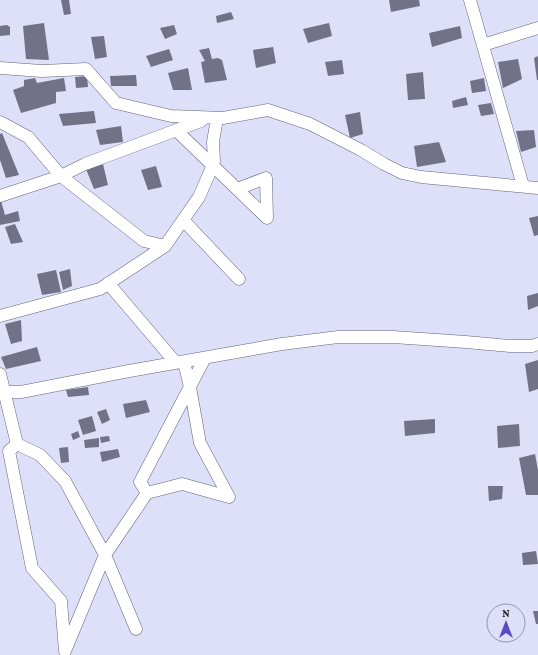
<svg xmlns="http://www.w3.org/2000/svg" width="538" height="655" viewBox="0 0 538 655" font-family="'Crimson Pro',serif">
	<rect width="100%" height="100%" fill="#dedff8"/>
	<path fill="#717288" d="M61,0h8l2,14 -7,1z
		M389,0h30l1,6 -29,6z
		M231,12l3,7 -17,4 -1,-7z
		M44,23l5,37 -23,-1 -3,-33z
		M329,23l3,13 -24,7 -5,-14z
		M7,25l3,2v8l-10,1v-10z
		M174,25l3,9 -12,5 -5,-11z
		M460,26l2,12 -30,9 -3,-14z
		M104,36l3,21 -12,2 -4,-22z
		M273,47l3,16 -20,5 -3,-18z
		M209,48l3,11 6,-1 4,2 5,20 -22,3 -4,-21 4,-1 -6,-11z
		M169,49l4,11 -22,7 -5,-11z
		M538,56v24h-1l-3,-22z
		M518,59l4,20 -19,9 -5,-26z
		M342,60l2,14 -16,2 -3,-14z
		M188,68l4,22h-19l-5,-17z
		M423,72l2,27 -17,1 -2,-26z
		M136,75l1,11h-26l-1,-10z
		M87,76l1,11 -12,1 -1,-11z
		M35,78l2,5 27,-5 2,13 -10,1v11l-35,10 -8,-23 11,-4v-6z
		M484,78l2,13 -14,2 -2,-12z
		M466,97l2,8 -15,3 -1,-7z
		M491,103l3,11 -13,2 -3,-11z
		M94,111l2,12 -33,3 -4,-12z
		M360,112l3,22 -13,4 -5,-23z
		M121,126l2,16 -23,3 -4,-15z
		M534,130l2,17 -15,5 -5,-21z
		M2,133l17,42 -13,3 -6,-18v-26z
		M439,142l7,20 -29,5 -3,-21z
		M103,164l5,21 -14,4 -8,-20z
		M156,166l6,21 -14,3 -7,-20z
		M1,201l4,14 13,-4 2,10 -20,4v-23z
		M538,216v19l-4,1 -5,-18z
		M15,224l8,18 -12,2 -6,-17z
		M70,269l2,17 -9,4 -4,-18z
		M56,270l5,22 -19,3 -5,-21z
		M538,293v13l-10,4 -1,-14z
		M21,320l1,21 -11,3 -6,-20z
		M37,347l4,14 -35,8 -5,-12z
		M538,360v29l-9,3 -4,-28z
		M88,387l1,8 -21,2 -2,-7z
		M146,400l4,12 -24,6 -3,-14z
		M106,409l4,11 -8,4 -5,-12z
		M92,416l4,15 -13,4 -5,-15z
		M435,419v14l-30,3 -1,-15z
		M519,424l1,22 -22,2 -1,-22z
		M78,431l2,6 -7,3 -2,-6z
		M109,436l1,5 -9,2 -1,-6z
		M99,438v9l-14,1 -1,-8z
		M68,447l1,15 -8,1 -2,-15z
		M118,449l2,8 -18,5 -2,-10z
		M535,454l3,16v25h-12l-7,-37z
		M488,486h15l-1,13 -13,2z
		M536,551l2,13 -15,1 -1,-12z
		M533,611h5v13h-2z"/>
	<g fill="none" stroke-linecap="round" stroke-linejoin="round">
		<defs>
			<path id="minor" d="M470,0l53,186
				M483,45l55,-17
				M0,68l42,3 44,-2 30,34 55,13 52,2 45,-8 42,14 51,26 23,14 18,9 19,4 117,11
				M0,122l28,15 33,39 83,65 21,5 34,-49 14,-32 1,-4 -1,-19 4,-24
				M176,130l91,88 -1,-40 -29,11
				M0,196l61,-20 24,-12 116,-43 2,-2
				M183,220l56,59
				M108,283l68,80
				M0,316l100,-27 65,-43
				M0,374l17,70 -8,7 23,117 29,33 4,50 40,-96 -40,-74 -25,-26 -23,-11
				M0,392h21l108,-21 153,-27 56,-7h55l73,5 44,4h22l6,-2
				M147,493l35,-9 47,13 -29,-54 -10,-56 -6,-25
				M136,629l-31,-74 42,-62 -7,-11 65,-124"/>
		</defs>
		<use href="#minor" stroke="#636379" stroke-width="13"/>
		<use href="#minor" stroke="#fff" stroke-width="12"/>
	</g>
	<g transform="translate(506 623)"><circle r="19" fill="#dedff8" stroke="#9696a9"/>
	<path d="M0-3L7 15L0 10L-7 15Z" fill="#5c4ac2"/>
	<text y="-6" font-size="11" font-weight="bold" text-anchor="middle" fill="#292932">N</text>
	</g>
</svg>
